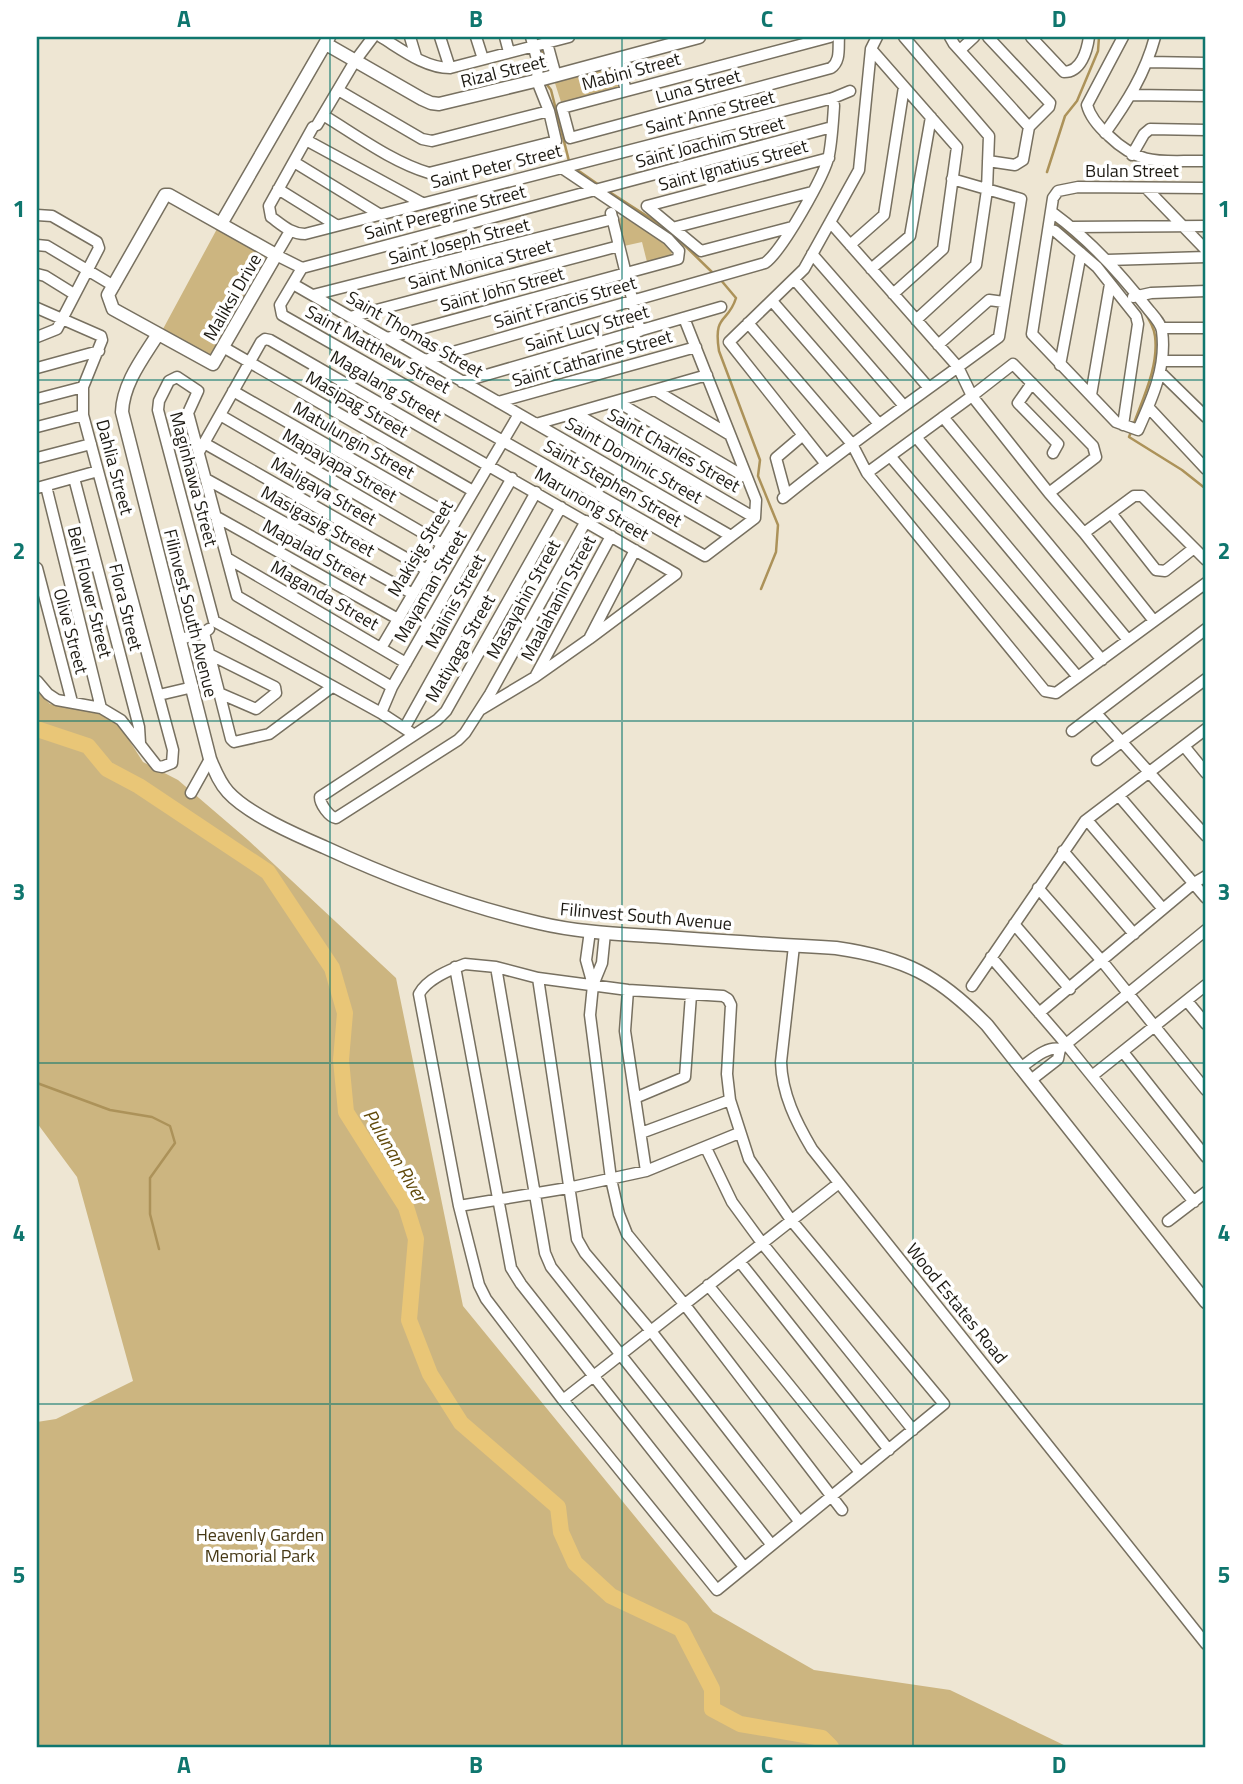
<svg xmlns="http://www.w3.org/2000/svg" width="1243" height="1784" viewBox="0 0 1243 1784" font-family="'Titillium Web',sans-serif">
	<rect width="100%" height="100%" fill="#eee6d3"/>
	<path fill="#ccb580" d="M614,64l6,24 -59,14 -7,-22z
		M622,216l51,32 -2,8 -24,6 -5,-20 -18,4 -6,-25z
		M218,227l49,27 -56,101 -48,-26z
		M37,691l13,13 55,8 15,14 23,36 35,18 70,60 148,138 67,328 250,306 101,58 136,20 118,57h-1031v-325l19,-3 77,-38 -56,-204 -40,-54z"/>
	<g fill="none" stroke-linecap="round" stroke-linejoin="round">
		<path stroke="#ac9259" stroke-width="2.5" d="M541,48l4,16 -1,11
			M545,82l6,8 18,71
			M576,169l23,16
			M1047,172l18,-56 12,-15 21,-50 1,-14
			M608,191l59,38
			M1055,223c26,21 96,81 100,113 4,30 -12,62 -22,90
			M674,235l41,40
			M720,279l16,19c-8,26 -23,15 -17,53l41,109 -2,16 20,49 -2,27 -15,37
			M1131,432l-2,5 53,33 24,19
			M37,1083l73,27 42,7 18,9 5,17 -25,35v36l9,35"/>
		<path stroke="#e9c677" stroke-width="16" d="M37,729l51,17 19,23 32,17 129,86 64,96 13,45 -4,47 5,52 60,95 10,32 -7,81 21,54 31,49 97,84 3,25 14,31 36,33 70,33 31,60v20l28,15 82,14 9,9"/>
		<defs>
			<path id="minor" d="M381,37c20,12 44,31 69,31l119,-31
				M410,37l6,20
				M440,37l10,31
				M476,37l7,22
				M505,37l4,15
				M830,37l-268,71 8,30 261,-70c10,-7 7,-20 8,-31
				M904,37l85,99 -2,54 -11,75 -60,55
				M950,37l4,7 75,83
				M988,37l62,66 -1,4 -20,20 -6,33 -8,5 -27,-4
				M1031,37l33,35c17,0 23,-21 25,-35
				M1123,37l-36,68c3,12 13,23 22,31 33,32 55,24 97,25
				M547,43l9,33
				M871,49l86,98 -14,102 -50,45
				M960,50l14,-13
				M618,59l8,32
				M1148,62l58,1
				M338,90l84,49 10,2 117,-30
				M1132,95l74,1
				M323,115c33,20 69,47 106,58l127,-32 -7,-30 -12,-30 1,-18 -7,-26
				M317,125l38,-64 18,-24
				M313,127l-44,79 2,11c11,8 20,17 34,17l528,-136 17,-7
				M1105,133c22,-31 40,-59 50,-96
				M306,140l116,63
				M1132,155l12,-21 6,-5 56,1
				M294,162l85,52
				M1146,188l60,62
				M278,189l58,36
				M647,206l182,-48
				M647,206l54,45 91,-24
				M611,213l29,118
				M1053,213c37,27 67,60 95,96 5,6 13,14 14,22 5,35 -10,68 -24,99l-22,-8 -84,-88 21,-136 5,-7 20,-4 128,1
				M37,215l15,1 45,26 2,6 -42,81 -20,8
				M830,222l128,145 41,-30 22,-138 -69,-20
				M676,227l136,-35
				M1071,227l135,-1
				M1049,229l6,2 42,36 39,49 2,8 -15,101
				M290,231l-14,24 26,13
				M37,245l10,1 67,40
				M850,245l34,-30 20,-128
				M812,254l117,134
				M1107,260l99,-3
				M302,268l-22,37 2,10 423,241 50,-38 1,-18 -72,-182
				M302,268l530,-141
				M871,269l39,-33 21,-119
				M37,274l8,2 29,18
				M794,279l110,127
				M293,284l438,252
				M313,295l300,-76
				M1133,297l18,-4 55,-2
				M772,301l107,123
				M37,308l64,28 1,4 -19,47v28l90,335 -1,13 -10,4 -5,-1 -36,-46 -20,-12 -44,-8 -9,-6 -11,-13
				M350,317l269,-71
				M748,323l104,121 15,29 105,-77 77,97 47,-36 -3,-11 -80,-82 -41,32 -14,-29c-59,43 -119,85 -175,131
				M1162,328h44
				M387,338l291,-79 1,-8 -11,-12 -106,-71
				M938,345l51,-45 15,2
				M223,347l250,144
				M425,360l340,-97c17,-12 60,-88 64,-108 3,-16 4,-33 5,-49l-1,-8
				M1163,361h40
				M1060,365l21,-112
				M37,368l62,-17
				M1160,372l46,45
				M462,382l259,-75
				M1032,383l-14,20 40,41 -5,9
				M655,390l75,45
				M233,391l224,128
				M1091,395l19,-111
				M37,399l46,-12
				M616,401l131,77
				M498,402l198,-55
				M1149,408l57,61
				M575,413l180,105
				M220,415l222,129
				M943,417l185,223
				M536,424l171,-49
				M37,427l46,-12
				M916,437l186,223
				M204,443l223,127
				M199,452l62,-110 4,-3 5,1 406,234 -87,65 -54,38 -55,33
				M890,456l188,221
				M37,458l54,-14
				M825,463l-96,-121 75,-73 55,-99 12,-121 6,-12
				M867,473l178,218 11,2 150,-110
				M74,478l65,249 1,16
				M206,479l207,115
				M46,486l55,222
				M37,488l61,-17
				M1049,493l35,40 50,-37h8l64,64
				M786,495l-10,-37 27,-23
				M561,507l-115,204 -9,9 -117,77c0,7 9,20 16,21l122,-78 7,-7 25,-39 96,-173
				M1111,513l45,57 9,1 29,-23
				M215,516l183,103
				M1084,533l70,88
				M227,558l179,105
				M37,568l35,134
				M214,621l-56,-211 1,-9 10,-20 8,-4 21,14 -10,22 49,183 155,91
				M214,621l167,92 29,19
				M204,633l27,106 3,3 35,-8 63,-47
				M590,637l45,-87
				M180,639l24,-6 5,-4
				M381,648l138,-234
				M209,654l66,33 1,6 -20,16 -37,-16
				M536,675l75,-139
				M159,695l34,-8
				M381,713l11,-26 120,-209
				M1096,713l110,123
				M405,727l131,-235
				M1072,731l134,-102
				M1184,746l22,27
				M1097,760l109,-81
				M191,793l19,-34
				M1119,796l87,102
				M1087,820l76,89
				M1063,851l71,83
				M1038,888l64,73 104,129
				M1014,924l56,65
				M590,931l-4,29 7,25
				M605,933l-3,30 -9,22 -3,30 21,164 8,35 8,20 58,71 157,205
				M794,946l-13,116c1,32 15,60 31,87l394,495
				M991,957l75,87 128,158
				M465,964l31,3 42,11 90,12 95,6 5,3 3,6 -4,69 3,26 19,59 42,61 153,184 -227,186 -154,-190 -77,-101 -7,-14 -20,-79 -40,-212c8,-15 30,-24 46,-30z
				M455,967l56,301 10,16 223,283
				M496,967l49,286 6,14 220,277
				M538,978l39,261 8,14 66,78 148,190
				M972,986l113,-165 121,-92
				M628,990l-3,41 21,140
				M1187,1001l19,23
				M1039,1013l155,-130 12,-7
				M1060,1049l146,-119
				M1123,1052l83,105
				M1020,1068c12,-8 26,-22 40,-19l-2,10 -27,21
				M1092,1076l114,-91
				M635,1098l50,-21 6,-82
				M641,1133l89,-33
				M706,1148l26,54 30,41 151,187
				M459,1206l109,-18 78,-17 93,-38
				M1168,1221l38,-29
				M740,1262l149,188
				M708,1285l151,186
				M563,1400l276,-217"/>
			<path id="tertiary" d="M326,44l96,55 9,4 8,1 100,-24 160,-43
				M165,195h4l107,60 -63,109 -100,-55 -5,-14z
				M221,224l108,-187
				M158,334c-15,24 -35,49 -36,78l88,347c5,12 9,23 18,33 20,22 68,43 96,55 69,32 141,59 215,76 42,10 85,11 127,14 57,4 113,8 170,11 69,10 102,27 151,77l219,277"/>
		</defs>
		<use href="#minor" stroke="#777060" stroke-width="13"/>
		<use href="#tertiary" stroke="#777060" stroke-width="15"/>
		<use href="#minor" stroke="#fff" stroke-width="10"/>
		<use href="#tertiary" stroke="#fff" stroke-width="12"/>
	</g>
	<path fill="none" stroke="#0f766e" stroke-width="2" stroke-opacity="0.55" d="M330,37v1710M622,37v1710M913,37v1710M37,380h1169M37,721h1169M37,1063h1169M37,1404h1169"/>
	<g text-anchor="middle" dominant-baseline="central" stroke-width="7" stroke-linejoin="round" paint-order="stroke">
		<g font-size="18" fill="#1d1a13" stroke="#fff">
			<text transform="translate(503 71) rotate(-14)">Rizal Street</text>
			<text transform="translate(631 71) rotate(-15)">Mabini Street</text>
			<text transform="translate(698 86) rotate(-15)">Luna Street</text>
			<text transform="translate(710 112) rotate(-14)">Saint Anne Street</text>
			<text transform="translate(710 142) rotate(-15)">Saint Joachim Street</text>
			<text transform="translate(733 165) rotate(-15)">Saint Ignatius Street</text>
			<text transform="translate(496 166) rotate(-14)">Saint Peter Street</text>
			<text x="1132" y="170">Bulan Street</text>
			<text transform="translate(445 212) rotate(-15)">Saint Peregrine Street</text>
			<text transform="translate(459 241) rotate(-14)">Saint Joseph Street</text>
			<text transform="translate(480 264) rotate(-15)">Saint Monica Street</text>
			<text transform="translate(502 289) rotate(-15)">Saint John Street</text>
			<text transform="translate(232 297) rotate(-60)">Maliksi Drive</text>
			<text transform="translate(565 302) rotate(-16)">Saint Francis Street</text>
			<text transform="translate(587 328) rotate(-16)">Saint Lucy Street</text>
			<text transform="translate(415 334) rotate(30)">Saint Thomas Street</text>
			<text transform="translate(378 349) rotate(29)">Saint Matthew Street</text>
			<text transform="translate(592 358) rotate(-16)">Saint Catharine Street</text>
			<text transform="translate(386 386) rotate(30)">Magalang Street</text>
			<text transform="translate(357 404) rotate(30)">Masipag Street</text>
			<text transform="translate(354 440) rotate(30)">Matulungin Street</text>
			<text transform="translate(674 450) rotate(30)">Saint Charles Street</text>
			<text transform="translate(634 460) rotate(30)">Saint Dominic Street</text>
			<text transform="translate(340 465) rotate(30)">Mapayapa Street</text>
			<text transform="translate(115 467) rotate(75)">Dahlia Street</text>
			<text transform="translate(194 479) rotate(75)">Maginhawa Street</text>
			<text transform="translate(613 483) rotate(30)">Saint Stephen Street</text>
			<text transform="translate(324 491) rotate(30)">Maligaya Street</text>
			<text transform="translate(592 504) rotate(30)">Marunong Street</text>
			<text transform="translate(318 521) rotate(29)">Masigasig Street</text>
			<text transform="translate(420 548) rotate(-59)">Makisig Street</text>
			<text transform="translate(315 552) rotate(29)">Mapalad Street</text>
			<text transform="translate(430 586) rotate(-60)">Mayaman Street</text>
			<text transform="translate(90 592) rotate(76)">Bell Flower Street</text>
			<text transform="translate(325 595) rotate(30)">Maganda Street</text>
			<text transform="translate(558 598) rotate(-62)">Maalahanin Street</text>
			<text transform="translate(523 599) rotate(-61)">Masayahin Street</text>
			<text transform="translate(455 601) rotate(-61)">Malinis Street</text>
			<text transform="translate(126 607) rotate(76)">Flora Street</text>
			<text transform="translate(191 613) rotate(76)">Filinvest South Avenue</text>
			<text transform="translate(71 631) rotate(75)">Olive Street</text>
			<text transform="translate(460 648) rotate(-60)">Matiyaga Street</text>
			<text transform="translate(646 916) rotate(5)">Filinvest South Avenue</text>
			<text transform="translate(957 1303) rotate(51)">Wood Estates Road</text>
		</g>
		<g font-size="18" fill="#473916" stroke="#fff">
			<text x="260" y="1534">Heavenly Garden<tspan x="260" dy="21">Memorial Park</tspan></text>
		</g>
		<g font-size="19" font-style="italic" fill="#61490a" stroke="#fff">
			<text transform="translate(396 1155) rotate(59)">Pulunan River</text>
		</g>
	</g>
	<rect width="1243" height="1784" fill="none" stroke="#ffffff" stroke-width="77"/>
	<rect x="38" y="38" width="1166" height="1708" fill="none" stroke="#0f766e" stroke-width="2.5"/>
	<g font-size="23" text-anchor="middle" font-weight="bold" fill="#0f766e">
		<text x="184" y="27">A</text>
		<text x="476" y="27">B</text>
		<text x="767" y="27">C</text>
		<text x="1059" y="27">D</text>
		<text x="19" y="217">1</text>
		<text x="1224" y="217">1</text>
		<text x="19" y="559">2</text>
		<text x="1224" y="559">2</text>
		<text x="19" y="900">3</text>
		<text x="1224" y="900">3</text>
		<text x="19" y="1241">4</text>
		<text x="1224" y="1241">4</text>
		<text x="19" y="1583">5</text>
		<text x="1224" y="1583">5</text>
		<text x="184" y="1773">A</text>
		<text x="476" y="1773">B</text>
		<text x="767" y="1773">C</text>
		<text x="1059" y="1773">D</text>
	</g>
</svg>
